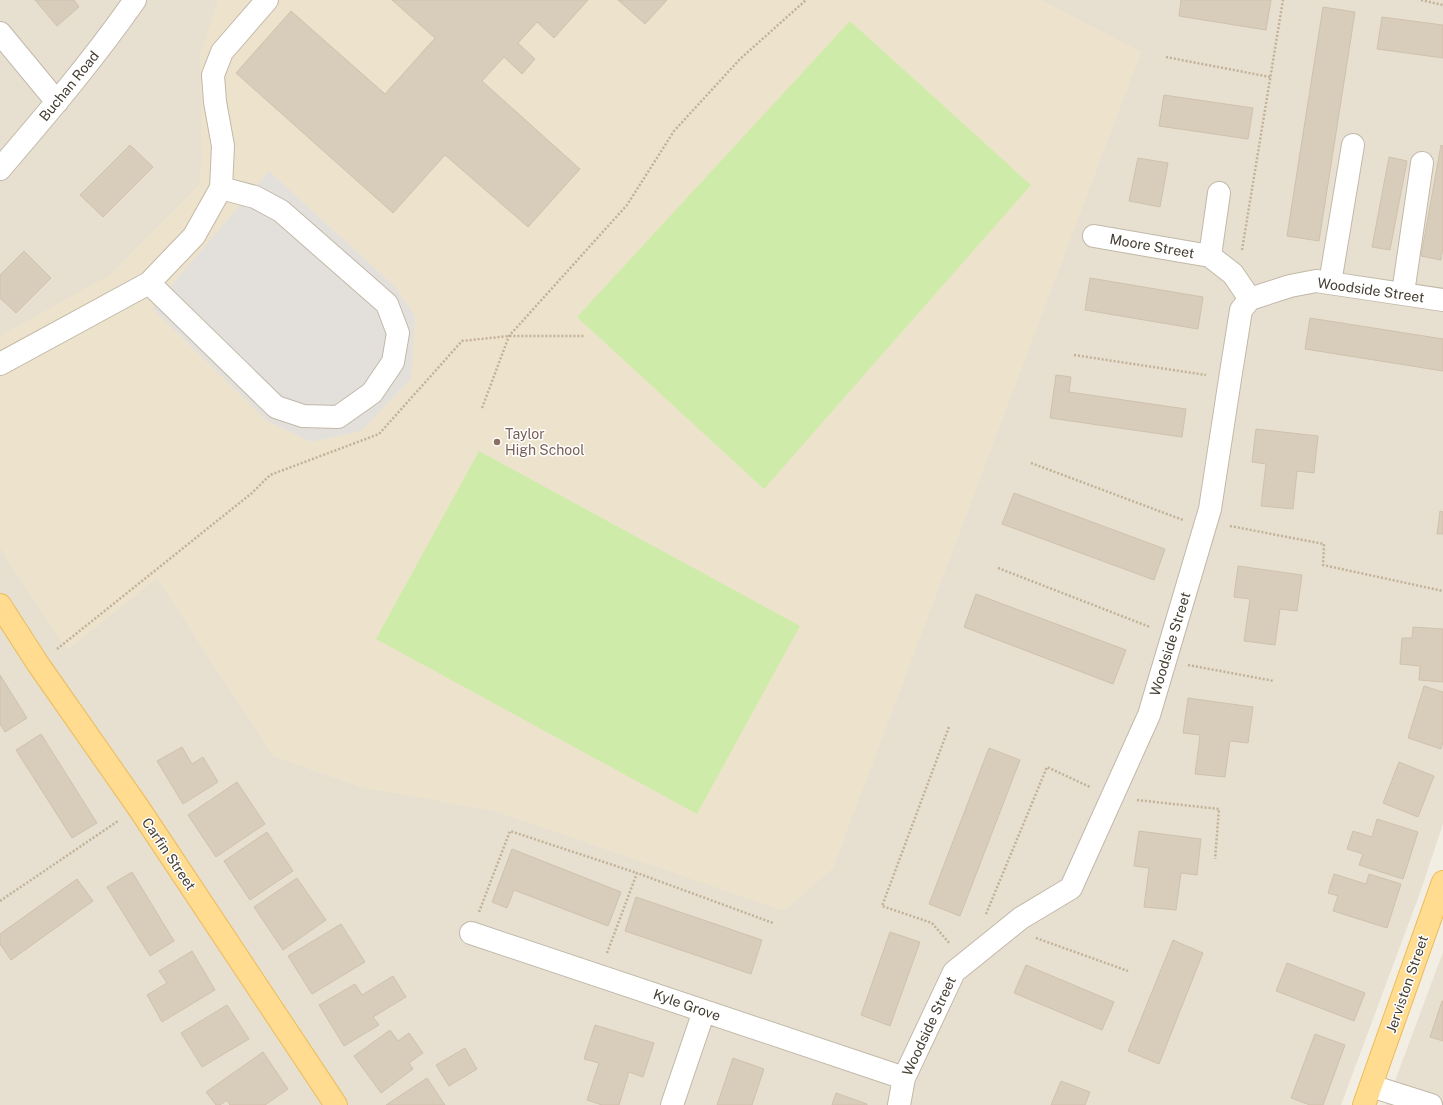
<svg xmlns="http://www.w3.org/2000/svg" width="1443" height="1105" viewBox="0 0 1443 1105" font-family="'Public Sans',sans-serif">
	<rect width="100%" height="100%" fill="#f3eee3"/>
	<path fill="#e7e0d1" d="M0,0h1443v824l-23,69 -79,212h-1341z
		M1443,952v153h-57z"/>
	<path fill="#ede3cc" d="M218,0h823l100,52 -308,816 -49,43 -289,-100 -135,-24 -87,-31 -116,-178 -90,72 -67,-102v-212l110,-61 89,-90 3,-24 -2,-106z"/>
	<path fill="#cfeba9" d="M850,21l181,164 -267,304 -187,-172z
		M479,451l321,175 -103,188 -321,-175z"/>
	<path fill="#e3e0dc" d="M269,171l125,115 21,30 -4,63 -50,52 -49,11 -45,-21 -115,-113z"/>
	<path fill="#d8ccbb" stroke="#d0c1ab" d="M35,0h39l5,7 -22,19z
		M392,0h196l-34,38 -17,-16 -19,21 17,16 -13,15 -18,-17 -22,24 98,88 -52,58 -83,-72 -52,58 -157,-140 55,-62 94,83 50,-56z
		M618,0h49l-22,24z
		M1181,0h90l-5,30 -87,-14z
		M1323,7l32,5 -36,229 -32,-5z
		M1382,17l61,8v33l-66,-9z
		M1164,95l89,13 -5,31 -89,-13z
		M130,145l23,22 -50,50 -23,-22z
		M1441,145l2,1v101l-2,13 -20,-4z
		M1389,157l18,4 -17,89 -18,-3z
		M1138,158l30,5 -8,44 -31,-6z
		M24,251l27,27 -35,35 -16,-15v-23z
		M1090,278l113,19 -5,32 -113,-19z
		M1310,318l133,21v32l-138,-22z
		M1056,375l15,2 -2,15 117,17 -4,28 -132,-19z
		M1256,429l62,7 -4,37 -17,-2 -4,38 -32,-3 5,-42 -14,-2z
		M1014,493l151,56 -11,31 -152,-56z
		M1440,511l3,1v22h-6z
		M1238,566l64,9 -5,36 -17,-2 -5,36 -31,-4 6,-42 -16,-2z
		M976,594l150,56 -13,34 -149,-57z
		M1413,627l30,2v53l-24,-2 1,-14 -20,-2 2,-26h10z
		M0,675l27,43 -22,14 -5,-8z
		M1424,686l19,6v50l-2,7 -33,-11z
		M1188,698l65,9 -5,36 -18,-2 -5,36 -30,-3 5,-39 -17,-2z
		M41,734l56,89 -25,15 -56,-88z
		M182,747l10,17 11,-7 15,25 -35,22 -26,-43z
		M989,748l31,12 -60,156 -31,-12z
		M1399,762l35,14 -16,41 -35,-14z
		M237,782l28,42 -49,33 -28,-42z
		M1377,819l41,13 -15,47 -44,-14 4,-11 -16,-5 6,-18 19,6z
		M1139,831l62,8 -4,36 -16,-2 -5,37 -32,-3 5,-39 -15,-2z
		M267,832l26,39 -43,29 -26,-39z
		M512,849l109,43 -13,34 -94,-36 -7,18 -15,-6z
		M132,872l42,69 -24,15 -43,-69z
		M1334,874l32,10 3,-10 32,10 -14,44 -54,-17 5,-15 -10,-3z
		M297,878l29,42 -43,30 -29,-43z
		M77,879l16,22 -82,59 -11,-16v-10z
		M636,897l126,43 -11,34 -126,-43z
		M341,924l24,38 -53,32 -24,-38z
		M890,932l30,10 -30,84 -29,-11z
		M1173,940l30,13 -44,111 -31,-13z
		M192,951l23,39 -53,32 -15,-27 20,-12 -8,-12z
		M1287,963l78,30 -11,28 -78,-30z
		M1026,965l88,37 -12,28 -88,-37z
		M393,976l13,21 -33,20 6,8 -35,21 -25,-41 36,-21 7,11z
		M1442,1001h1v40l-13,-4z
		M227,1005l22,34 -47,28 -21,-34z
		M595,1025l59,18 -11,34 -14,-5 -10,33h-17l-15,-5 12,-37 -15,-4z
		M390,1030l8,11 11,-8 14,20 -14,10 4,6 -32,24 -27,-37z
		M1315,1034l30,11 -22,60h-13l-19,-7z
		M465,1048l12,21 -28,17 -13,-21z
		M263,1052l25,37 -23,16h-35l-3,-5 -7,5h-4l-10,-13z
		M733,1058l31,11 -12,36h-35z
		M427,1078l18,27h-59z
		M1061,1081l29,11 -5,13h-34z
		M836,1093l31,11v1h-35z"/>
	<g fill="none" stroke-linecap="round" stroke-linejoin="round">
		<defs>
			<path id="minor" d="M0,33l57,69
				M0,169c47,-55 94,-110 135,-169
				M1094,236l116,20 23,18 17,25
				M1210,256l9,-63
				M149,283l127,124 27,9 35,1 34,-24 21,-31 5,-29 -11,-29 -106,-93 -26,-14 -34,-9
				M1330,283l23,-138
				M1403,293l19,-130
				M0,364l149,-81 45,-47 27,-48 2,-42 -8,-44 -2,-27 9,-23 45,-52
				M471,933l433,145
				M1371,1086l60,19
				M672,1105l32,-94
				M899,1105l5,-27 50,-106 67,-54 50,-30 78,-173 61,-206 20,-130 11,-69 9,-11 40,-13 26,-5 127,19"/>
			<path id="major" d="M0,605l38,59 100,143 198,298
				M1364,1105l79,-223"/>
		</defs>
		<use href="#minor" stroke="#c2b8a8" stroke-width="24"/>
		<use href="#major" stroke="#ebbb59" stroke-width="24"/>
		<path stroke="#c2b196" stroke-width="2.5" stroke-dasharray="2 2" stroke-linecap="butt" d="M1421,0l22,5
			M1166,57l104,20
			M1242,250l41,-250
			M1074,355l132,20
			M482,408l27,-72 118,-131 47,-74 66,-72 66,-59
			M1031,463l152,57
			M1230,526l94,18 -1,21 120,26
			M998,568l152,59
			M57,649l195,-156 18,-18 109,-41 83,-93 47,-5h76
			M1188,665l86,16
			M949,727l-67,179 50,17 18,21
			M1137,800l82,9 -4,50
			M0,901l118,-80
			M479,912l31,-81 127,42
			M986,914l61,-147 43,20
			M1036,938l92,33
			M607,953l30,-80 136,50"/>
		<use href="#minor" stroke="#fff" stroke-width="22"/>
		<use href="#major" stroke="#ffdc90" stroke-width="22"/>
	</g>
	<circle fill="#8d6e63" stroke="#fff" stroke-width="1.5" cx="497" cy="442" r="4"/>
	<g text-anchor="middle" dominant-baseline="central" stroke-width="3" stroke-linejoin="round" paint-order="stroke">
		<g font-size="14" fill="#453e33" stroke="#fff">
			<text transform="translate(69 86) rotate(-51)">Buchan Road</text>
			<text transform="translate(1152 246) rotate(10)">Moore Street</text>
			<text transform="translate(1371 290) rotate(8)">Woodside Street</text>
			<text transform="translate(1170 644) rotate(-73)">Woodside Street</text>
			<text transform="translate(169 854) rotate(56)">Carfin Street</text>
			<text transform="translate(1407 984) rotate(-71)">Jerviston Street</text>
			<text transform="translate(687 1005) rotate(19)">Kyle Grove</text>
			<text transform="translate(929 1026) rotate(-65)">Woodside Street</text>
		</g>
		<g font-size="14" fill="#785e54" stroke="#fff" text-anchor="start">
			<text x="505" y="434">Taylor<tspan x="505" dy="16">High School</tspan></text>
		</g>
	</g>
</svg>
